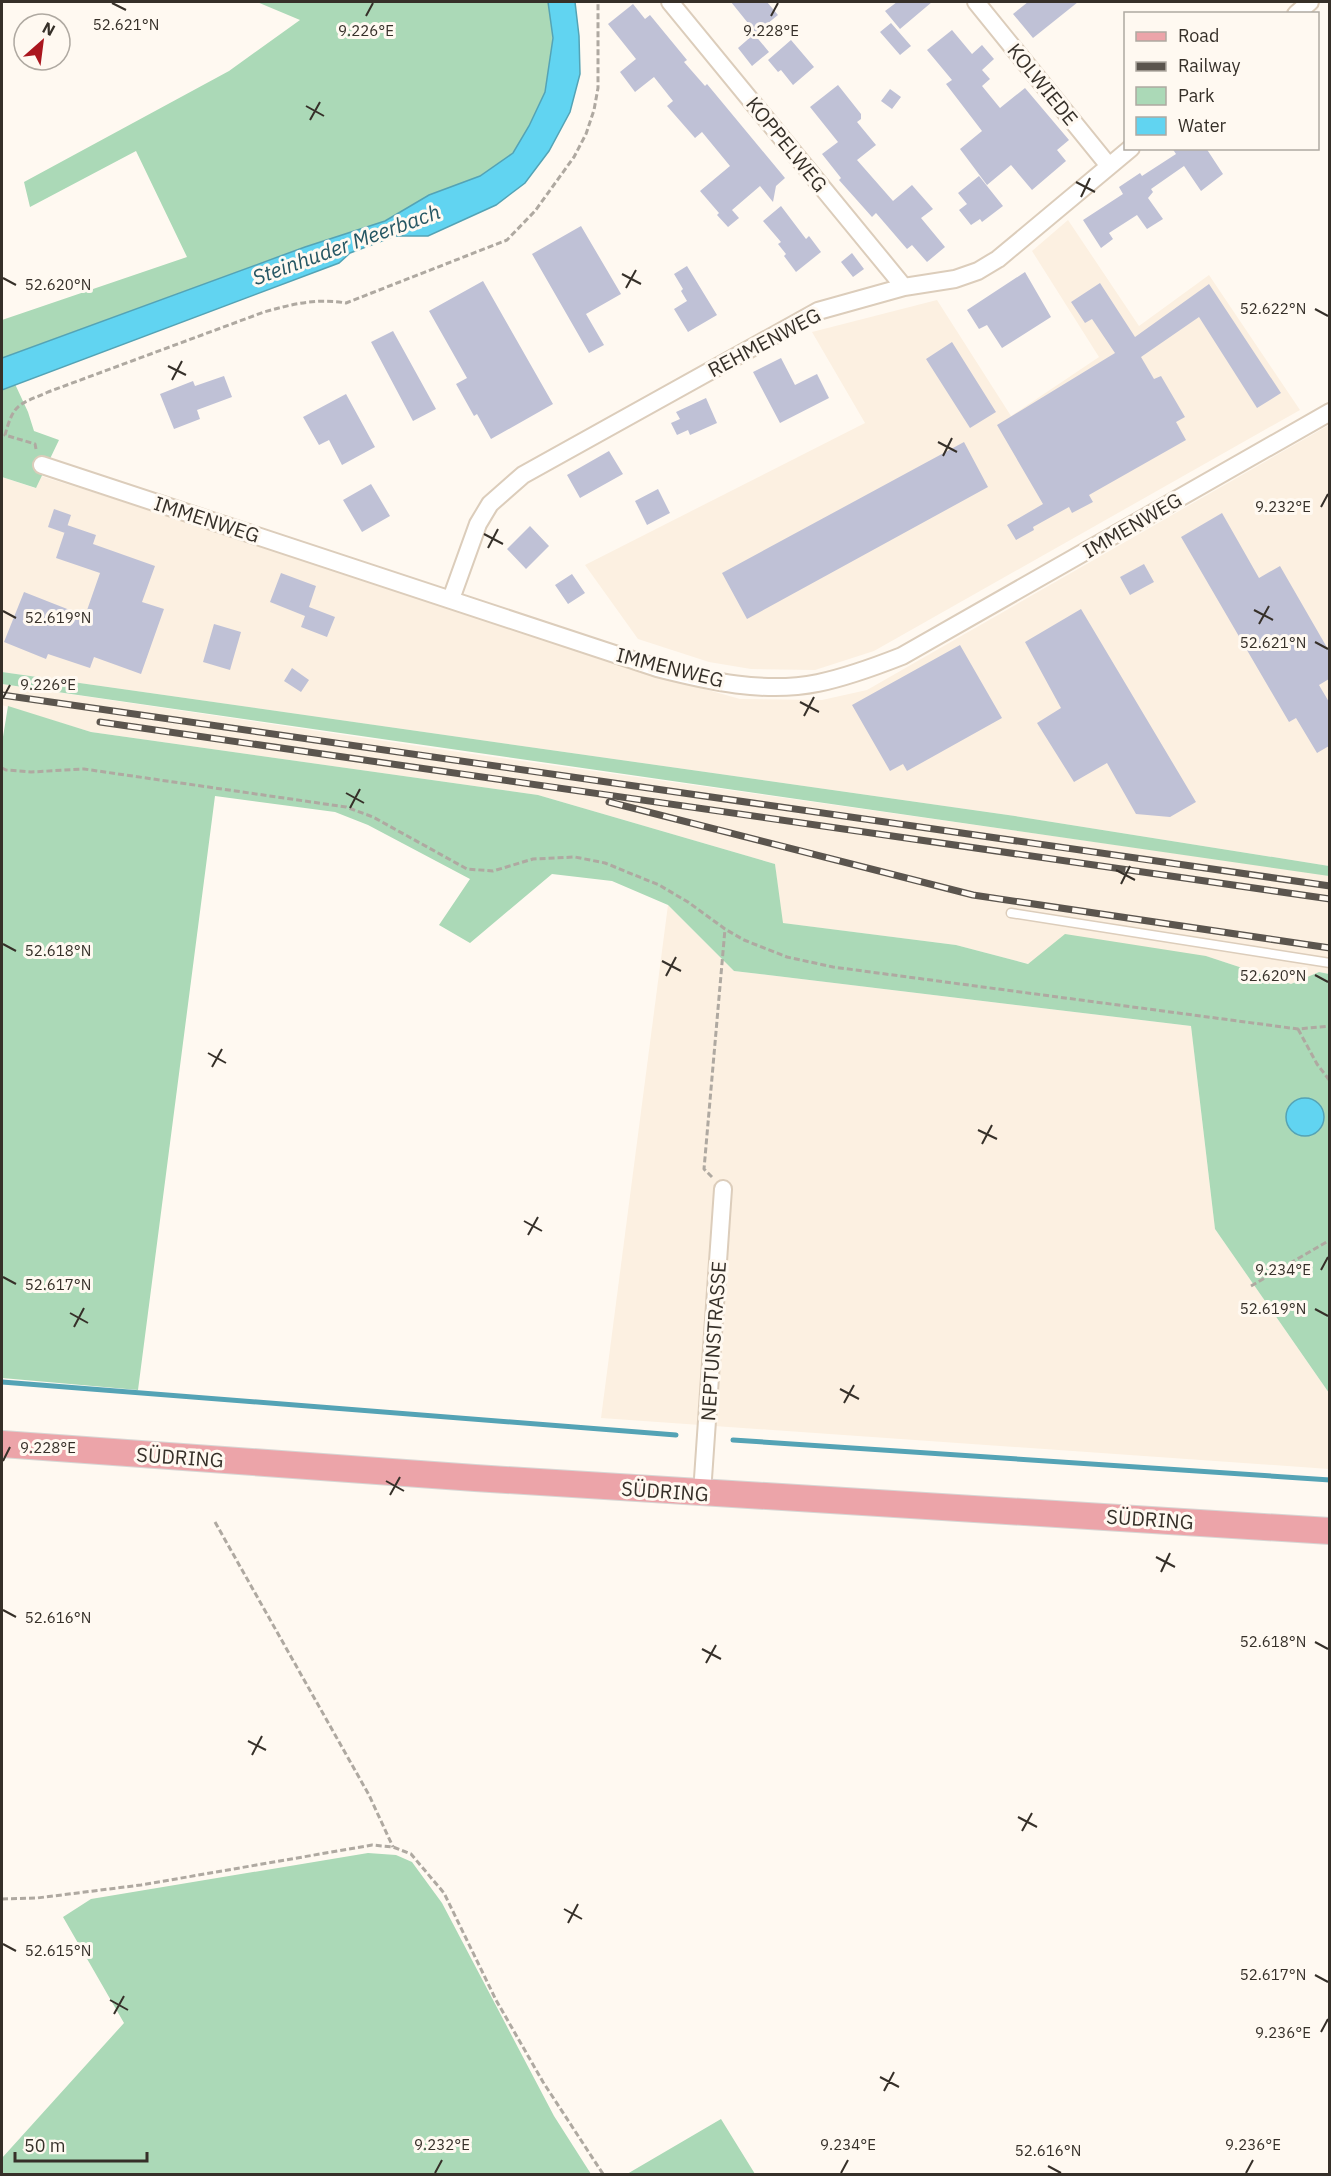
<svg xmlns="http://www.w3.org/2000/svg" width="1331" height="2176" viewBox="0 0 1331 2176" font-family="'IBM Plex Sans',sans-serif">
	<rect width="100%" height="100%" fill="#fff9f1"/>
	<path fill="#fcf0e1" d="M1068,220l71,106 70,-51 91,135 -426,241 -59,19 -64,-1 -42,-7 -71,-23 -53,-74 280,-142 -53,-91 125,-32 74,116 88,-59 -67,-106z
		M1329,425v441l-314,-50 -1013,-144v-195l33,11 6,-12 263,82 347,116 89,25 82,1 45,-10z
		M2,684l450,67 877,124v99l-10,-2 -28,12 -85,-28 -177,8 -73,-19 -174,-22 -7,-59 -237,-69 -447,-63 -89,-27z
		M668,905l66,66 457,55 24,203 114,164v76l-728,-51z"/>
	<path fill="#abd9b7" d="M257,2h291l5,36 -8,54 -16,34 -16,27 -33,23 -51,19 -44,26 -80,26 -303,111v-38l185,-63 -51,-106 -106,56 -6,-25 205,-111 71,-51z
		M15,384l13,28 6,19 25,9 -23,48 -34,-11v-87z
		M2,672l1013,144 314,50v10l-1327,-192z
		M8,706l83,26 447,63 237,69 8,59 173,22 72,19 37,-30 141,22 85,28 28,-12 10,2v419l-114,-164 -24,-203 -457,-55 -66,-66 -56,-24 -60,-7 -82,69 -31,-18 31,-46 -102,-54 -33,-13 -120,-16 -77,594 -136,-12v-635z
		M368,1853l28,2 16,7 30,41 112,213 37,58h-589v-16l122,-135 -61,-106 28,-18z
		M721,2119l34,55h-128z"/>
	<path fill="#61d4f1" stroke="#54a3b5" stroke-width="1.5" d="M548,2h27l4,34 1,38 -10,38 -21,39 -24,32 -29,22 -68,31h-33l-45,17 -11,10 -337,127v-32l303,-111 80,-26 44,-26 51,-19 33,-23 16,-27 16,-34 8,-54z
		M1286 1117a19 19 0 1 1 38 0a19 19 0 1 1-38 0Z"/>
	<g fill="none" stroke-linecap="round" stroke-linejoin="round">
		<path stroke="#54a3b5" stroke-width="5" d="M2,1382l674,53
			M733,1440l597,40"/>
	</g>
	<path fill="#bfc1d6" d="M731,2h36l11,13 -22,18z
		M897,2h35l-32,27 -15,-18z
		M1028,2h50l-45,36 -20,-24z
		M633,4l12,15 5,-4 37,45 -3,2 21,24 2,-2 78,94 -9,8 -3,16 -13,-16 -28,24 7,8 -11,9 -11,-12 2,-2 -19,-22 30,-25 -28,-34 -7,6 -28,-32 6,-5 -19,-24 -19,15 -15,-20 16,-13 -28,-35z
		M891,23l20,23 -11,9 -20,-23z
		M952,30l20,24 10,-9 12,14 -12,11 8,9 -8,7 18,22 25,-20 44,52 -12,10 9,11 -34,29 -21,-25 -24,20 -27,-36 22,-18 -36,-47 6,-4 -25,-30z
		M754,34l15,18 -17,14 -14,-18z
		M791,40l23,27 -21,18 -12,-15 -3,2 -10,-12z
		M838,85l23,29v5l-4,3 19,23 -19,15 36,41 19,-16 21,24 -12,9 24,29 -18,15 -15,-17 -5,4 -31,-36 -4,4 -33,-37 2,-2 -19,-24 16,-12 -28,-35z
		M890,89l11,8 -9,12 -11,-8z
		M1172,148h34l17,26 -22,17 -17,-25 -33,23 2,3 -5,6 15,21 -16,10 -10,-14 -28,18 4,6 -12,9 -18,-28 40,-26 -4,-7 21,-14 2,3 34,-22z
		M979,176l24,30 -21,16 -2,-3 -9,6 -12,-15 8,-6 -9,-11z
		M781,206l25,33 3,-3 12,16 -25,20 -12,-16 2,-2 -8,-10 3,-2 -18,-21z
		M581,226l40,68 -35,20 18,31 -15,8 -57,-99z
		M852,253l12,16 -11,8 -12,-15z
		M687,266l30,49 -29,17 -14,-23 13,-8 -6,-10 2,-2 -9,-15z
		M1025,272l26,45 -49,31 -15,-23 -8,4 -12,-19z
		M483,281l70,123 -62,35 -14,-25 -3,2 -18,-32 11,-6 -38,-67z
		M1100,283l35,54 74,-53 72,109 -24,15 -58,-91 -58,40 13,22 7,-3 24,41 -9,5 10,18 -97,55 4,7 -21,11 -3,-6 -36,20 1,3 -18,10 -9,-15 36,-21 -46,-79 118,-72 -23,-34 -7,4 -14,-21z
		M393,331l43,78 -23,12 -42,-79z
		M952,342l44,70 -26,16 -44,-69z
		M781,358l14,27 22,-11 12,24 -49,25 -27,-51z
		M224,376l8,21 -35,13 3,9 -26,10 -14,-35 33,-13 2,5z
		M346,394l29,53 -33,18 -13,-25 -10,5 -16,-28z
		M706,398l11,25 -27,12 -2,-5 -11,5 -6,-12 9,-4 -4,-7z
		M964,442l24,45 -241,132 -25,-46z
		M609,451l14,23 -43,24 -13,-23z
		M371,484l19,32 -28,16 -19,-32z
		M658,489l12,24 -23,12 -12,-24z
		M54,509l17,6 -6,18 -17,-6z
		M1222,513l37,65 21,-12 49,85v28l-10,6 10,17v44l-12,7 -21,-35 -7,4 -108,-185z
		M67,525l29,10 -3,9 62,22 -13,36 22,7 -23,65 -47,-17 -4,11 -42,-14 -2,5 -42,-17 20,-50 61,24 15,-43 -44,-15z
		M530,526l19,20 -23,23 -19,-20z
		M1144,564l10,18 -24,13 -10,-18z
		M281,573l35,13 -7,21 26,10 -8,20 -26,-10 4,-11 -35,-14z
		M572,574l13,19 -17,11 -13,-19z
		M1081,609l115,193 -26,15 -34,-3 -29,-51 -33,19 -37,-59 24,-15 -36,-66z
		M214,624l27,8 -11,38 -27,-8z
		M960,645l42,73 -95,53 -4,-7 -13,7 -38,-66z
		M292,668l17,12 -8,12 -17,-11z"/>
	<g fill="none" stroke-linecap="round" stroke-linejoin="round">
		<defs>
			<path id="service" d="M1011,913l319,50"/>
			<path id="minor" d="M670,2l234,285
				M976,2l133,164
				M1296,14l14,-12
				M42,465l615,203c51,13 107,26 161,15 29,-6 56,-16 84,-27l428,-244
				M451,599l27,-75 12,-20 33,-29 295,-164 86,-24 51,-8 23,-8 20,-12 133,-111
				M702,1493l21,-304"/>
			<path id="primary" d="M2,1444l473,34 855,53"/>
		</defs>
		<use href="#service" stroke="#dccdbb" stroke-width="11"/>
		<use href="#minor" stroke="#dccdbb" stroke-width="20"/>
		<use href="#primary" stroke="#d7d6d4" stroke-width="28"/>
		<path stroke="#afa9a1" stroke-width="3" stroke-dasharray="6 3" stroke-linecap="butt" d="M36,449l-1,-5 -30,-9c9,-33 14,-30 43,-43l216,-80c28,-8 53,-14 82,-9l161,-63 28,-29 39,-54 12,-23 8,-24 4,-22v-86
			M2,768l4,2 25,2 53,-3 262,38 27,10 94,52 26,2 40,-12 42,-2 30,6 54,22 29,17 37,27 19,11 43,17 46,10 465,62 32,-3
			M1298,1029l19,35 13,17
			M712,1177l-8,-8 21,-240
			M1251,1286l79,-46
			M215,1522l154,273 24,52
			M2,1899l35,-1 104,-13 231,-40 21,2 18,7 33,39 52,107 47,82 60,92"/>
		<use href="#service" stroke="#fff" stroke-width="8"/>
		<use href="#minor" stroke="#fff" stroke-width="16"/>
		<use href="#primary" stroke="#eca4a9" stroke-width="26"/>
		<defs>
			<path id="rail" d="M2,695l1328,191
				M100,722l1230,177
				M609,802l364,93 357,53"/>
		</defs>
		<use href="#rail" stroke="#5b554e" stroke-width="7"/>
		<use href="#rail" stroke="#fff9f1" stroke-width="4.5" stroke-dasharray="14" stroke-linecap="butt"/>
	</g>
	<path fill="none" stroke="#363029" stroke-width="2" d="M112,3l14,7M366,16l7,-13M771,16l7,-13M306,106l18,10M310,120l10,-18M1076,182l19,10M1081,197l9,-19M622,274l19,10M3,278l13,7M626,288l10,-18M1315,309l13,7M168,366l18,9M172,380l10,-19M938,442l19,10M943,456l9,-18M1321,507l7,-13M484,534l19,10M488,548l10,-19M1254,610l19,10M3,611l13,7M1259,624l10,-18M1315,642l13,7M3,698l7,-13M800,702l19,10M804,716l10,-19M346,793l18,10M350,808l10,-19M1116,870l19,10M1121,884l9,-18M3,944l13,7M662,961l19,10M1315,975l13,7M666,976l10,-19M208,1053l18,10M212,1067l10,-18M978,1130l19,9M982,1144l10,-19M524,1221l18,10M528,1235l10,-18M1321,1270l7,-13M3,1277l13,7M1315,1309l13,7M70,1313l18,10M74,1327l10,-19M840,1389l19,10M844,1403l10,-18M3,1461l7,-14M386,1481l18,10M390,1495l10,-18M1156,1557l19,10M1161,1572l9,-19M3,1610l13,7M1315,1642l13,7M702,1649l19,10M706,1663l10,-18M248,1741l18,9M252,1755l10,-19M1018,1817l19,10M1022,1831l10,-18M564,1909l18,10M568,1923l10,-19M3,1944l13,7M1315,1975l13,7M110,2000l18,10M114,2014l10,-18M1321,2032l7,-13M880,2077l19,10M884,2091l10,-19M1048,2166l13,7M435,2173l7,-13M841,2173l7,-13M1246,2173l7,-13"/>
	<g text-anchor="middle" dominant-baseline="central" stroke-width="6" stroke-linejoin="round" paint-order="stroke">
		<g font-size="20" fill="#363029" stroke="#fff9f1">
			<text transform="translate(1043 84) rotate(51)">KOLWIEDE</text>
			<text transform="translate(787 144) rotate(51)">KOPPELWEG</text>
			<text transform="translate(764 342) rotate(-28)">REHMENWEG</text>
			<text transform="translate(207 519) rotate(18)">IMMENWEG</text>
			<text transform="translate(1132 525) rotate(-30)">IMMENWEG</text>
			<text transform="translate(670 667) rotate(14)">IMMENWEG</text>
			<text transform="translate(713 1341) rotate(-86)">NEPTUNSTRASSE</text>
			<text transform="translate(180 1457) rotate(4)">SÜDRING</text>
			<text transform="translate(665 1491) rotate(4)">SÜDRING</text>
			<text transform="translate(1150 1519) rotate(4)">SÜDRING</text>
		</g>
		<g font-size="21" font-style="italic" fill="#255663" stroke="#fff9f1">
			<text transform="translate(346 244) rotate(-20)">Steinhuder Meerbach</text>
		</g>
	</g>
	<g font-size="15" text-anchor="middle" fill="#363029" stroke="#fff9f1" stroke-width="6" stroke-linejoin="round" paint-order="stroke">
		<text x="126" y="30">52.621°N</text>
		<text x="366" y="36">9.226°E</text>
		<text x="771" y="36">9.228°E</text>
		<text x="58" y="290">52.620°N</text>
		<text x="1273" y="314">52.622°N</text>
		<text x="1283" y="512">9.232°E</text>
		<text x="58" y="623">52.619°N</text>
		<text x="1273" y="648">52.621°N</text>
		<text x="48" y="690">9.226°E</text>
		<text x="58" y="956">52.618°N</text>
		<text x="1273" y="981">52.620°N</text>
		<text x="1283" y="1275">9.234°E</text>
		<text x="58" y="1290">52.617°N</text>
		<text x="1273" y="1314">52.619°N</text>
		<text x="48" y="1453">9.228°E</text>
		<text x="58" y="1623">52.616°N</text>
		<text x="1273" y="1647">52.618°N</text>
		<text x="58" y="1956">52.615°N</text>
		<text x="1273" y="1980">52.617°N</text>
		<text x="1283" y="2038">9.236°E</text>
		<text x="442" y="2150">9.232°E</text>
		<text x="848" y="2150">9.234°E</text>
		<text x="1253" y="2150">9.236°E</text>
		<text x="1048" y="2156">52.616°N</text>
	</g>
	<rect width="1331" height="2176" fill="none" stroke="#363029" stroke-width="6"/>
	<rect x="1124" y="12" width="195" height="138" fill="#fff9f1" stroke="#afa9a1" stroke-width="1.5"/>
	<rect x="1136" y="32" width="30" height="9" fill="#eca4a9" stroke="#afa9a1" stroke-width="1.5"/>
	<text x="1178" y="42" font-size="18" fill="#363029">Road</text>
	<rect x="1136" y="62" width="30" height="9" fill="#5b554e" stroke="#afa9a1" stroke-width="1.5"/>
	<text x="1178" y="72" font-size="18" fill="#363029">Railway</text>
	<rect x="1136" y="87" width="30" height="18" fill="#abd9b7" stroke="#afa9a1" stroke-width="1.5"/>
	<text x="1178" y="102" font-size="18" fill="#363029">Park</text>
	<rect x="1136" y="117" width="30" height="18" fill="#61d4f1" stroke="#afa9a1" stroke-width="1.5"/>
	<text x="1178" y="132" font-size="18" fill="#363029">Water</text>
	<g transform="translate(42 42) rotate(28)"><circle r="28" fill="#fff9f1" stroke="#afa9a1" stroke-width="1.5"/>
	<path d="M0-4.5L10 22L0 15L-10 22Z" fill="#aa161e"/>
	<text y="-9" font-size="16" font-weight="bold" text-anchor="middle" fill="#363029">N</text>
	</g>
	<path d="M15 2152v9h132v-9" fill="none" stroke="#363029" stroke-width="3"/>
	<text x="24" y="2152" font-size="18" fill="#363029" stroke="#fff9f1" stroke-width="4.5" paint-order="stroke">50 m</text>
</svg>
